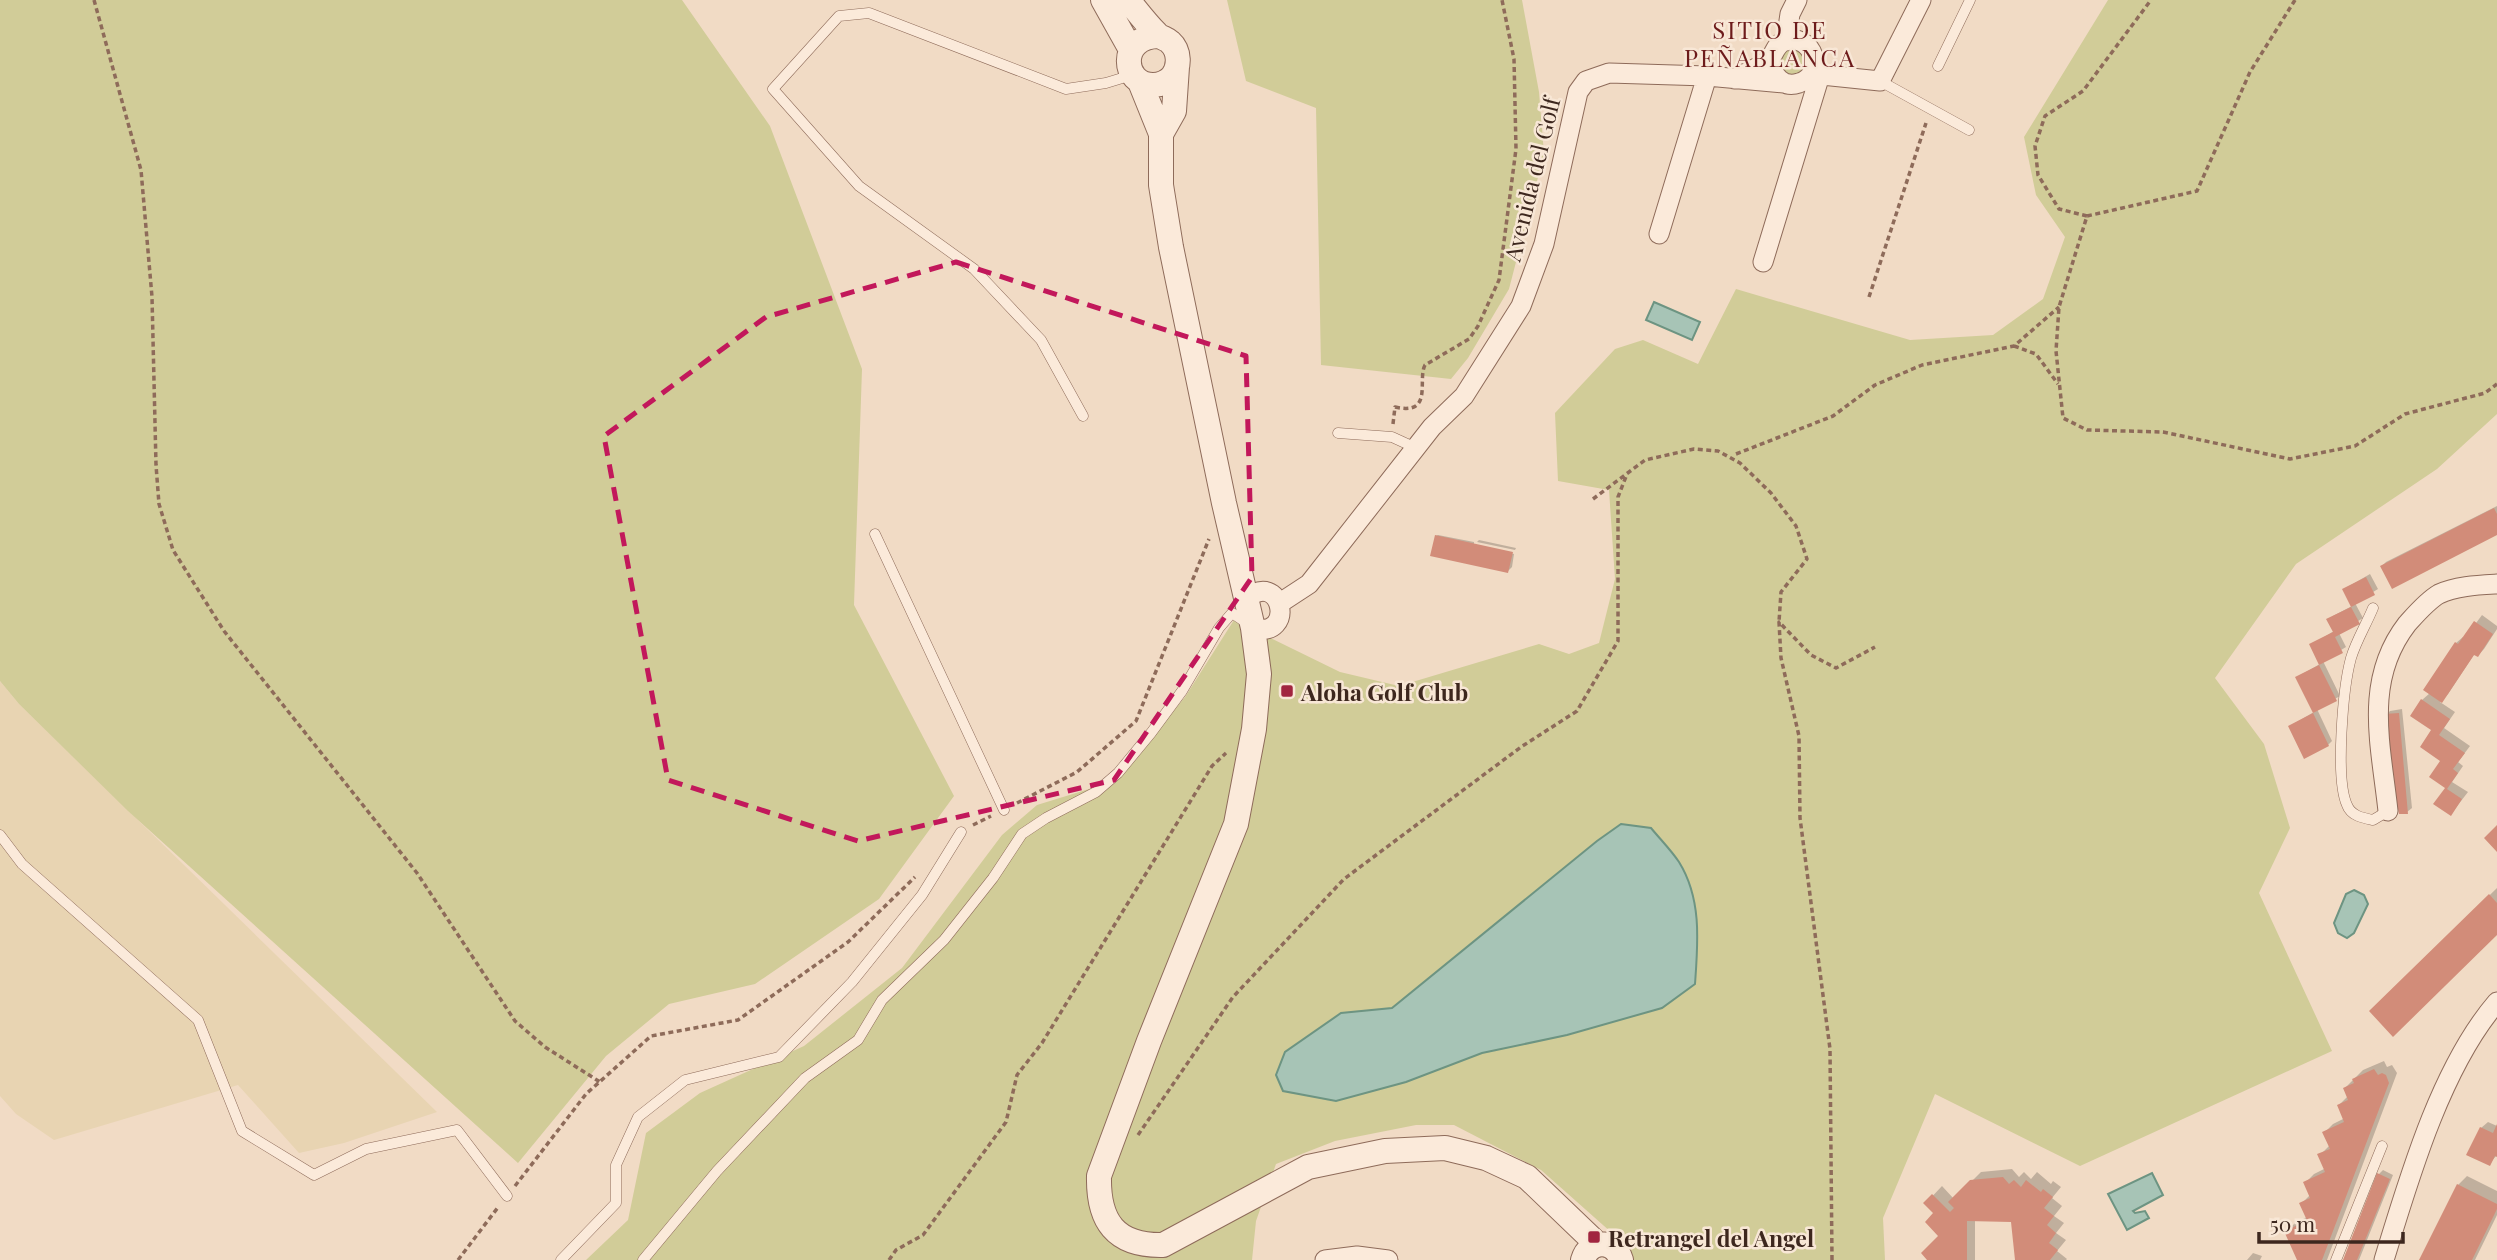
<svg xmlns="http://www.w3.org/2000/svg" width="2497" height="1260" viewBox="0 0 2497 1260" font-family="'Playfair Display',serif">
	<rect width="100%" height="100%" fill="#f1dbc5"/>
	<path fill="#e8d4b2" d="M0,681l19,23 418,408 -93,31 -45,10 -61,-68 -184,55 -38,-26 -16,-18z"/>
	<path fill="#d1cc98" d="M0,0h682l88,126 92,243 -8,236 100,191 -75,103 -124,85 -86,20 -63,52 -88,107 -390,-352 -109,-107 -19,-23z
		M1227,0h295l17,92 5,62 -35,135 -41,69 -17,21 -130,-14 -5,-257 -70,-27z
		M2108,0h389v414l-60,55 -141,95 -81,114 49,66 26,84 -31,65 73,158 -252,115 -145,-72 -52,124 2,42h-251l-13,-19 -80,-71 -87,-45h-38l-81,16 -59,23 -20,57 -4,39h-666l42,-40 18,-87 54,-40 104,-47 98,-78 100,-133 35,-30 78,-24 70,-84 49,-77 106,52 59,14 140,-42 30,10 30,-11 16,-64 -6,-89 -51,-9 -3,-68 60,-64 28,-9 55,24 38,-75 174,51 83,-5 50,-36 22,-62 -29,-42 -12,-58z
		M1784,47l19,5 2,14c-6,10 -14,10 -24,6l-3,-18z"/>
	<path fill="#a7c4b6" stroke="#6d9482" stroke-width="2" d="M1654,302l46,20 -8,18 -46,-20z
		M1621,824l30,4c9,11 20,22 28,34 23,37 19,80 16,122l-33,24 -95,27 -85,18 -76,29 -70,19 -53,-10 -7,-16 9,-23 56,-39 51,-5 205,-167z
		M2354,890l10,5 4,9 -14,29 -7,5 -9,-5 -4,-10 12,-29z
		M2152,1173l11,22 -30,16 2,2 10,-2 4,7 -22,12 -19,-36z"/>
	<path fill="#0003" d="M2497,506v27l-115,33 4,-4z
		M1438,535l36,7v3l40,9 -2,13 -4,4 -72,-35z
		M1479,540l37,8 -1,2 -38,-8z
		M2370,574l8,15 -23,14 8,15 -24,15 7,14 -23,14 17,35 -23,13 15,32 -4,4 -38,-19 24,-14 -17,-35 23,-13 -9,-19 23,-14 -5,-11 4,-4 19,-10 -8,-17z
		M2482,615l15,11v3l-13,20 -6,6 -3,-2 -27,41 -8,8 15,10 -11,16 26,18 -12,16 5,4 -11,16 16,10 -17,22 -15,-11 11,-16 -5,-27 -20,-60 8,-7 26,-50 7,-6 2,1z
		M2402,709l10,99 -5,4 -21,-97 4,-4z
		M2497,888v44l-126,79z
		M2384,1061l3,6 5,-2 5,8 -70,187h-28l-13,-28 9,-9 12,-6 -6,-13 9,-9 -5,-12 9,-9 12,-6 -6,-13 9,-9 -5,-13 9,-9 12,-6 -6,-13 9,-9 -3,-8 18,-18z
		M2488,1122l9,4v29l-8,9 -8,-36z
		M2012,1169l7,8 5,-5 7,7 6,-7 14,12 2,-3 8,6 -9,11 10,8 -8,10 10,7 -8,10 10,7 -9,11 10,8 -1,1h-49l-4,-40h-38v40h-45l11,-24 -5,-23 -10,-10 16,-17 12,13 27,-27z
		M2383,1170l10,5 -34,85h-14l34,-86z
		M2467,1176l30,15v24l-22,45h-54l37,-75z
		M2253,1253l9,3 -2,4h-13z"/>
	<path fill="#d28c79" d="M2494,508l3,6v21l-105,54 -12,-23z
		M1435,535l78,17 -5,21 -78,-17z
		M2366,577l9,18 -24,12 -9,-18z
		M2351,607l9,17 -25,13 8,16 -24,12 -10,-21 24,-12 -7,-13z
		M2474,621l19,13 -15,23 -4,-2 -32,48 -19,-13 32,-48 3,2z
		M2319,665l18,36 -24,12 -18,-36z
		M2421,699l29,20 -11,16 26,18 -12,16 5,4 -11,16 15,10 -11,17 -18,-12 12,-16 -16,-11 11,-16 -20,-14 11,-17 -21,-14z
		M2313,713l16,33 -25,13 -16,-33z
		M2399,713l9,101h-9l-1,-5 -5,-1 -9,-94z
		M2497,825v27l-13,-14z
		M2489,894l8,9v32l-104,102 -24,-26z
		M2374,1069l4,6 4,-2 4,2 3,8 -67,177h-25l-13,-29 16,-7 2,7 8,-4 -11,-24 11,-5 -7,-16 22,-10 -8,-18 13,-5 -8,-17 22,-10 -7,-17 11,-5 -5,-12 11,-5 -2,-4z
		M2497,1124v33l-2,-1 -5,10 -24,-11 14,-28 13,6z
		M2377,1173l13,6 -33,81h-14z
		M2003,1177l6,7 5,-4 7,7 5,-7 15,12 2,-3 10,8 -9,11 10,8 -7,9 9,8 -7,10 9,7 -8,10h-35l-4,-38 -44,-1v39h-40l-6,-7 17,-17 -13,-14 8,-9 -10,-10 9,-9 18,18 4,-4 -6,-6 22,-22z
		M2457,1184l40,20v5l-25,51h-53z"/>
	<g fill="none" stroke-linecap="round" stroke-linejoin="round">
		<defs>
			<path id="service" d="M1938,66l32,-66
				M1880,81l89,49
				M1083,416l-42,-76 -67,-71 -115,-83 -86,-97 66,-73 30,-3 197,76 40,-6 26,-8
				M1338,433l54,4 24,11
				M875,534l129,276
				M2373,608c-7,17 -17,33 -22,50 -8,29 -16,121 -4,147 4,11 16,13 26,15l15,-9
				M0,835l22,29 176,156 44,111 72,44 52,-26 91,-19 50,66
				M561,1260l55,-57v-38l22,-48 47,-37 94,-23 73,-75 70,-87 39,-63
				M643,1260l74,-89 88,-93 53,-38 24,-40 62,-60 49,-62 29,-44 24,-16 50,-26 22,-19 33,-40 31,-42 37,-63 13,-15 15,10
				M2336,1260l46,-114"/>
			<path id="minor" d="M1786,41l4,-27 7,-14
				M1812,74l68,7 41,-81
				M1734,79c11,-6 24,-11 34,-18 7,-6 6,-16 17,-20 28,-9 42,34 14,42 -17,6 -27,-9 -29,-23
				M1659,234l48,-158
				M1763,262l57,-187
				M1245,600c37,-33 52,40 8,28
				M1280,603l29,-19 123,-157 32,-31 57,-90 23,-62 34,-152 8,-11 23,-8 98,3 77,7
				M2388,811c-7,-66 -25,-130 19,-187 9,-10 20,-23 32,-30 16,-8 40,-9 58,-10
				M1325,1260l32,-4 31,4
				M2384,1260c25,-82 57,-193 113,-258"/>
			<path id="tertiary" d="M1103,0l28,50
				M1128,0c9,11 18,23 28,33 4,5 10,5 14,9 10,9 10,25 2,35 -5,5 -12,8 -19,8 -31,0 -35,-48 5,-49
				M1140,82l21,52v51l10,62 53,256 29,125 6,46 -5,55 -18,95 -87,217 -50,135c-1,45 16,70 64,69l145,-78 77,-16 60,-3 41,10 41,19 70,67
				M1161,134l13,-23 3,-44
				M1583,1260c6,-21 32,-21 38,0"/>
		</defs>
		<use href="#service" stroke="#8e6b5a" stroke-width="11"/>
		<use href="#minor" stroke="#8e6b5a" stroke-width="21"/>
		<use href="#tertiary" stroke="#8e6b5a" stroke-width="26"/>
		<path stroke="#8e6b5a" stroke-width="3.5" stroke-dasharray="5 3.5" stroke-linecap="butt" d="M94,0l47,170 11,127 4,168 3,39 14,46 51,81 193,242 98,148 30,26 55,35
			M2295,0l-45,72 -53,119 -110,25 -28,91 -3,44 7,67 24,12 76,2 127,27 65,-13 50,-32 80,-21 12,-9
			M2087,216l-28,-7 -21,-34 -3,-29 10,-30 38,-25 68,-91
			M1869,297l57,-174
			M2014,346l22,8 22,30
			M1393,424l2,-17c39,9 22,-27 30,-42l44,-26 9,-13 21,-46 17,-131 -2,-90 -12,-59
			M1736,454l97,-38 42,-31 47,-20 92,-19 45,-39
			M1593,499l52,-39 49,-11 24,2 22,12 31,30 25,33 11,33 -26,33 -2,30
			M1017,803l60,-31 59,-51 73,-182
			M973,825l18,-9
			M1138,1135l95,-138 111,-118 177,-132 56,-36 41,-70v-144l9,-23
			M515,1186l71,-92 65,-58 87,-16 110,-78 67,-65
			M458,1260l41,-54
			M889,1260l7,-10 27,-15 83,-113 11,-47 25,-32 170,-277 14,-13
			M1832,1260l-2,-211 -30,-231 -1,-82 -18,-78 -2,-36 32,33 25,13 39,-21"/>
		<use href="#service" stroke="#fbeada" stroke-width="10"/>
		<use href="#minor" stroke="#fbeada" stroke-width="19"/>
		<use href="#tertiary" stroke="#fbeada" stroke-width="24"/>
	</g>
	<path fill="none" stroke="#c2185b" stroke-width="5" stroke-dasharray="14 9" stroke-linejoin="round" d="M956,262l290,94 6,221 -138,203 -256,61 -190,-61 -64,-344 162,-119z"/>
	<g fill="#a1253f" stroke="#f8e7d6" stroke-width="2.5">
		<rect x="1280" y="684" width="14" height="14" rx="3.5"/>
		<rect x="1587" y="1230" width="14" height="14" rx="3.5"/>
	</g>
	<g text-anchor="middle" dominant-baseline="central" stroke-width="5" stroke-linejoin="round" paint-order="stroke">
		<g font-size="23" fill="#3d271e" stroke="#f8e7d6">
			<text transform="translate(1531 179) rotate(-76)">Avenida del Golf</text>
		</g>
		<g font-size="23" font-weight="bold" fill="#3d271e" stroke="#f8e7d6" text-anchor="start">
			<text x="1301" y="691">Aloha Golf Club</text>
			<text x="1608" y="1237">Retrangel del Angel</text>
		</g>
		<g font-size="24" letter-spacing="2" fill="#6d1b1b" stroke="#f8e7d6">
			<text x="1770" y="29">SITIO DE<tspan x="1770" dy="28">PEÑABLANCA</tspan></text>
		</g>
	</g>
	<path d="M2259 1232v10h144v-10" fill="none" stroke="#3d271e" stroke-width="3.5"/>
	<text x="2270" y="1232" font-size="21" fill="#3d271e" stroke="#f8e7d6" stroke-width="5" paint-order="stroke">50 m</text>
</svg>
